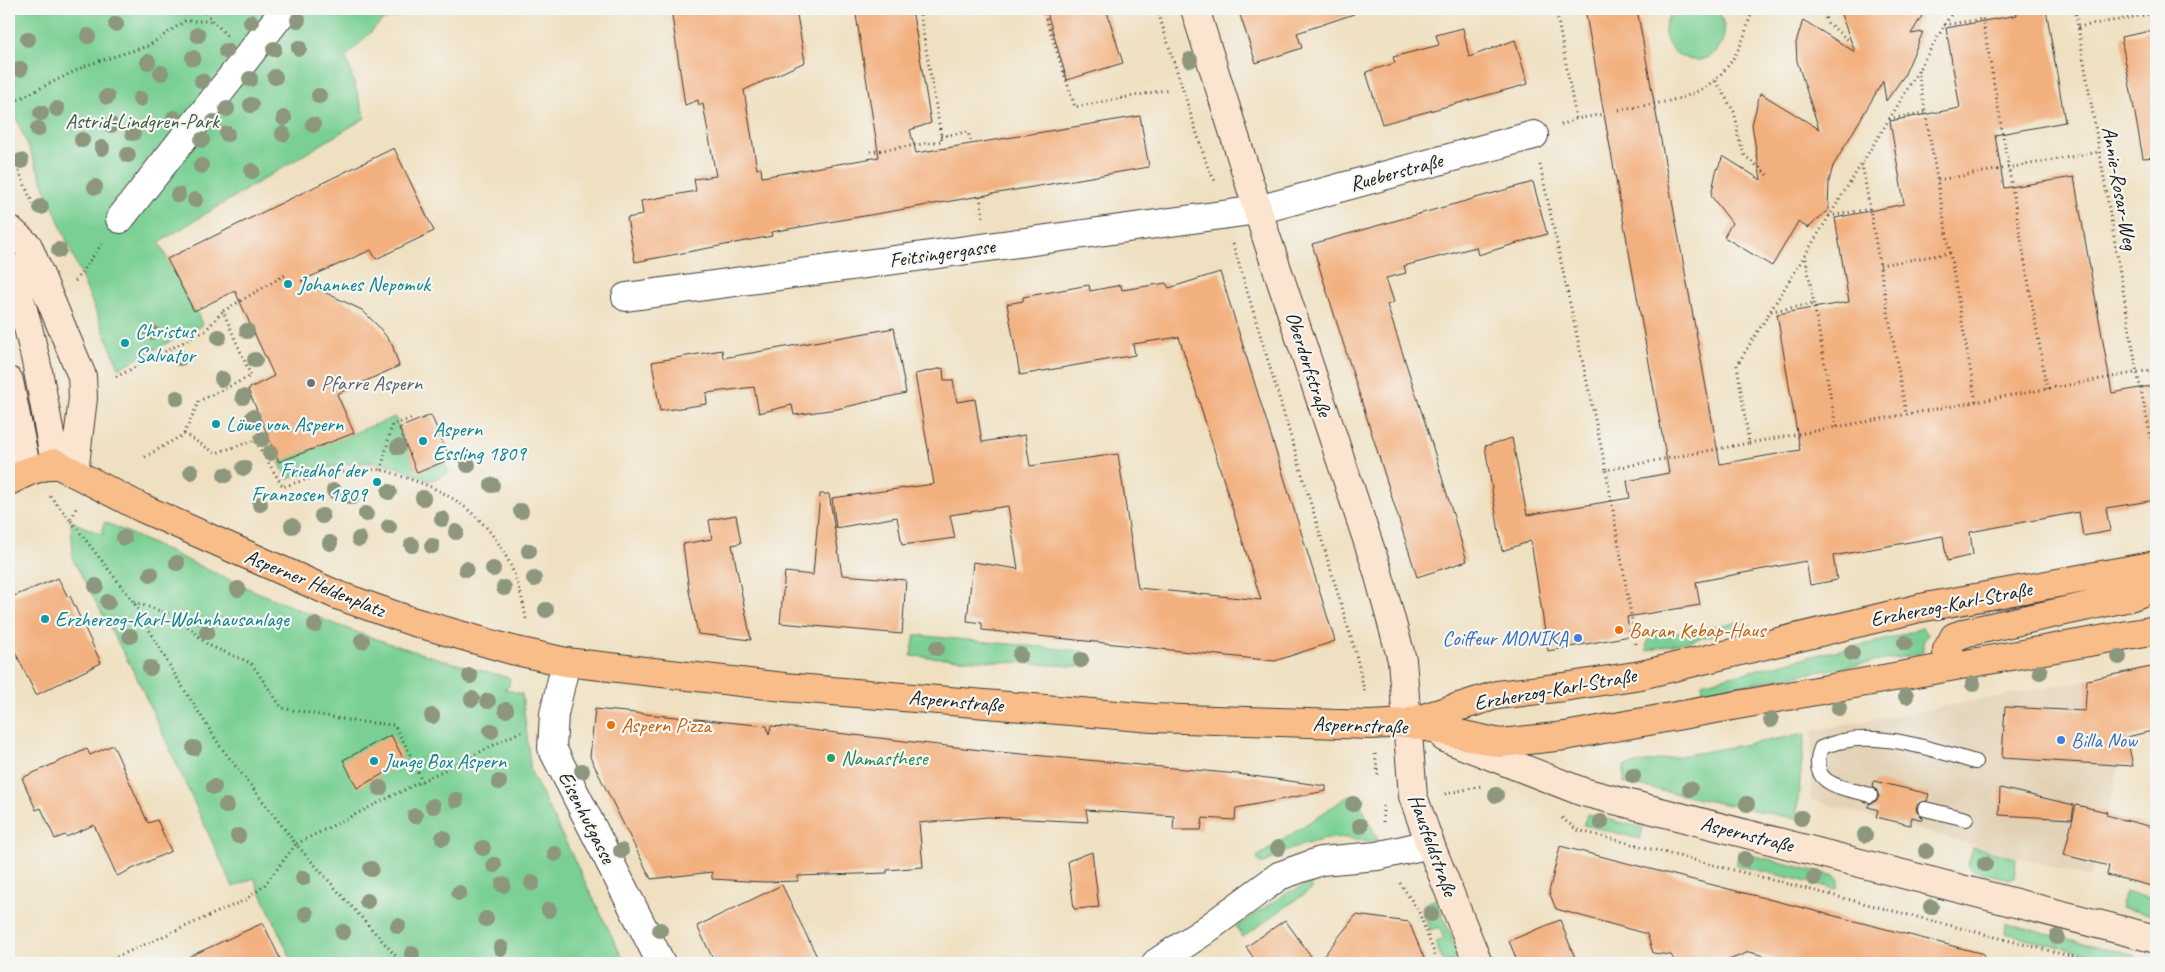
<svg xmlns="http://www.w3.org/2000/svg" width="2165" height="972" viewBox="0 0 2165 972" font-family="Caveat,sans-serif">
	<rect width="100%" height="100%" fill="#f6f6f2"/>
	<filter id="ink" filterUnits="userSpaceOnUse"><feTurbulence type="fractalNoise" baseFrequency=".02" numOctaves="2"/><feDisplacementMap in="SourceGraphic" scale="10" xChannelSelector="R" yChannelSelector="G"/><feConvolveMatrix kernelMatrix="1 2 1 2 8 2 1 2 1" color-interpolation-filters="sRGB"/></filter>
	<filter id="wash" filterUnits="userSpaceOnUse"><feTurbulence type="fractalNoise" baseFrequency=".0096" numOctaves="4" result="noise"/><feDisplacementMap in="SourceGraphic" scale="20" xChannelSelector="R" yChannelSelector="G"/><feGaussianBlur stdDeviation="1.12" result="paint"/><feColorMatrix in="noise" values="0 0 0 0 0 0 0 0 0 0 0 0 0 0 0 0 0 1.4 0 .05"/><feComposite in="paint" operator="in"/></filter>
	<g filter="url(#wash)">
		<rect width="100%" height="100%" fill="#efe0c1"/>
		<path fill="#e2d0b4" d="M2087,680l-6,82 38,3 -29,112 -279,-77 1,-69z"/>
		<path fill="#7ad094" stroke="#4b7658" d="M9,9h419l-45,11 -37,37 19,61 -206,124 34,69 3,-1 6,15 -83,43 -110,-268z
			M1674,9h42c8,10 11,21 6,33 -18,41 -80,5 -48,-33z
			M395,417l20,51 7,3 21,-9 6,11 -20,8c-11,-5 -23,-11 -36,-15 -32,-9 -75,3 -106,13l-8,-17z
			M71,521l32,14 -1,-6 3,-7c66,30 132,63 200,90 66,28 135,48 205,66l-1,8 -5,3 18,5 9,78 94,191h-332l-39,-85 -21,9 -96,-209 -66,-122 2,-1z
			M1746,621l5,5 -104,25c-1,-7 0,-11 7,-15z
			M1922,628l6,6 -5,7v11l-4,2 -216,38 -1,-9 110,-27 69,-15z
			M915,635l168,16 4,5v11l-176,-11z
			M1805,734l-9,85 -172,-36v-17z
			M1350,795l7,2 21,43c-10,3 -21,-1 -31,-2 -29,-1 -59,11 -83,25h-3l-4,-6z
			M1587,814l56,14 -3,11 -56,-14z
			M1973,847l43,11 -1,19 -6,2 -38,-9 -3,-5z
			M1739,852l96,24 4,3 -2,10 -101,-24z
			M1313,883l-3,7 -67,47 -7,-10 50,-34z
			M2125,892l31,8v16l-36,-9z
			M1436,899l24,60 -16,4 -9,-21 9,-3 -5,-12 -9,3 -8,-20 2,-6z
			M2006,923l130,33 -3,7h-9l-119,-30z"/>
		<g id="blocks">
			<path fill="#f3b07f" d="M686,9h110l9,53 -61,28 13,79 4,-1 1,9 117,-20 -24,-148h57l19,114 -21,7 6,23 224,-37 9,51 -378,65 1,4 -137,26 -8,-44 16,-3 -2,-14 55,-10 -2,-12 22,-3 -13,-72 -4,2 -1,-6 -13,5 -13,-89z
				M1046,9h60l17,54 -56,17z
				M1238,9h115l1,5 -57,19 5,15 -46,15z
				M1585,9h52l83,455 80,-14 -23,-136 72,-12 -14,-84 69,-14 -14,-83 70,-13 -14,-80 71,-13 -1,-6h30l19,113 -70,13 9,53 70,-11 38,216 44,-8v115l-50,8 4,23 -27,5 -4,-24 -109,20 3,23 -26,6 -4,-25 -110,20 4,24 -27,5 -4,-24 -110,21 4,23 -73,12 3,19 -82,15 -17,-110 -29,10 -17,-105 27,-8 15,77 103,-17 -3,-17 42,-8z
				M1839,9h87l-15,25 12,-2 -19,44 -18,25 -3,-20 -50,85 -4,15 -1,29 -20,18 -10,-6 -26,44 -48,-29 8,-14 -21,-27 5,-24 7,-16 38,24 -9,-55 8,-32 59,36 -22,-68 -1,-18 7,-23 52,32z
				M1463,28l6,29 46,-17 13,44 -146,40 -16,-52 29,-9 -2,-6 46,-12 -3,-10z
				M2151,31l5,32v94l-13,1 -22,-121z
				M394,148l40,83 -58,28 -5,-9 -70,31 61,29 16,16 14,18 7,22 -62,28 17,39 -75,29 -31,-73 26,-13 -39,-85 -41,20 -27,-52z
				M1533,182l14,52 -69,21 -2,-8 -72,19 2,7 -20,5 8,24 -7,3 44,136 36,120 -50,16 -105,-333z
				M1220,272l115,369 -60,20 -293,-31v-7l-15,-2 6,-59 45,7 -10,-63 -58,9 5,23 -53,7 -5,-28 -61,11 -4,-30 102,-14 -19,-110 28,-6 1,12h9l4,22 18,-3 7,43 43,-7 5,31 88,-12 20,134 123,12 -82,-263 -46,7 2,11 -115,20 -13,-71 16,-3v-4l66,-12 1,6 31,-6 1,5 44,-7 3,5z
				M894,328l12,65 -69,16 -43,6 -2,-10 -33,8 -5,-26 -48,6 1,11 -47,7 -8,-49 70,-12 1,8z
				M431,415l19,44 -33,14 -18,-45z
				M820,494h9l13,81 64,5 -4,54 -122,-11 5,-51 28,3z
				M736,515l5,28 -9,2 19,95 -53,-6 -9,-43 -6,-47 29,-5 -3,-19z
				M58,578l10,19 2,-1 31,67 -65,32 -27,-56v-41z
				M2156,666v64l-29,7 6,29 -131,-8 3,-51 80,4 2,-31z
				M595,709l172,17 2,9 2,-9 15,1 203,24 249,23 88,12v5l-90,17 -1,12 -32,-2 -2,12h-28l1,-14 -88,-6 2,12 -100,-5 -69,6 4,44 -36,3v3l-89,3v5l-34,1 -52,-3v-7l-61,7 -61,-122z
				M391,735l14,27 -48,26 -14,-28z
				M113,745l35,78 9,-3 14,31 -54,25 -23,-51 -28,12 -1,-2 -10,4 -14,-31 -5,2 -14,-32 65,-29 3,6z
				M1874,781l55,13 -2,7 -8,2 -3,4 1,5 6,6v2l-11,-3 -2,8 -34,-8 2,-7 -10,-3 1,-3 7,-3 3,-4 -3,-8 -3,-2z
				M2000,788l74,17 -2,14 -73,-4z
				M2076,805l31,7 -1,3 50,13v59l-49,-12 2,-9 -45,-11z
				M1560,846l424,108 -1,9h-190l-44,-11 -28,11h-45l-5,-8 -18,-2 -6,-19 -91,-25 -7,-17z
				M1092,852l7,55 -25,2 -6,-48z
				M782,885l38,78h-105l-18,-37z
				M1356,915l53,7 17,41h-108z
				M1285,920l31,43h-59l-11,-16z
				M1560,920l17,43h-59l-9,-22z
				M263,923l19,40h-107z"/>
		</g>
	</g>
	<g filter="url(#ink)">
		<use href="#blocks" fill-opacity="0" stroke="#3c3935" stroke-width="1"/>
		<g fill="none" stroke-linecap="round" stroke-linejoin="round">
			<defs>
				<path id="lane" d="M1870,795c-27,-8 -63,-9 -49,-47 46,-22 108,0 154,14
					M1925,809l41,10"/>
				<path id="street" d="M120,219l165,-210
					M626,297l632,-87 276,-75
					M566,662l-12,52 -2,34 109,215
					M1156,963l47,-31 76,-56 42,-15 56,-5 53,-12"/>
				<path id="secondary" d="M1195,9l71,227 111,333 25,91 11,136 17,48 48,119
					M9,229l19,17 54,130 1,22 -9,75
					M9,267c24,63 34,130 46,196
					M9,381l18,91
					M1445,738l138,54 573,147"/>
				<path id="primary" d="M9,481l18,-9 28,-9 87,45 195,87 74,26 101,29 54,12 218,25 368,31 218,7 37,-2 90,-28 67,-8 77,-12 279,-67 236,-43
					M1948,667l-1,-17 7,-13 14,-5 162,-35 26,-10
					M1408,723l92,20 65,-7 591,-106"/>
			</defs>
			<use href="#lane" stroke="#3c3935" stroke-width="16"/>
			<use href="#street" stroke="#3c3935" stroke-width="30"/>
			<use href="#secondary" stroke="#3c3935" stroke-width="30"/>
			<use href="#primary" stroke="#3c3935" stroke-width="30"/>
			<path stroke="#3c3935" stroke-width="3" stroke-dasharray="1 4" stroke-linecap="butt" d="M202,9l25,27
				M1043,9l32,98 95,-18
				M1157,9l51,159 7,13
				M1556,9l20,110
				M1821,9l7,14 20,17
				M1981,9l66,380
				M2075,9l62,363 19,89
				M1944,25l39,-6
				M2078,27l78,-14
				M1918,70l58,332
				M1716,81l18,31 3,12 1,13 7,19 23,19
				M9,104l78,-39 61,-19 37,-25h28
				M1619,110c53,-10 93,-9 120,-62 7,-12 8,-27 15,-39
				M1889,119l37,-7
				M1561,125l15,-6 28,-5
				M941,136l27,-4 3,9
				M9,148l26,61
				M870,152l72,-11 -23,-132
				M1862,164l44,250
				M1540,165l66,305
				M1938,180l161,-28
				M980,196l3,21
				M1829,216l41,-7
				M1233,244l123,410 9,40
				M1805,254l31,173
				M1880,265l70,-12
				M75,281l27,-37
				M1771,311l43,-7
				M116,377l89,-46 18,-20
				M184,434l15,-33 52,-25 -28,-65 62,-36
				M1749,443l407,-74
				M145,457l39,-23 32,19 39,-13 28,47c26,-10 69,-19 97,-17 10,1 20,6 29,9 68,20 107,72 117,140
				M381,470l11,-45 21,-7
				M50,496l21,25 5,-13
				M71,521l62,80 39,69 48,76 76,98 228,-114
				M134,602l44,15 30,28 43,18 31,45 71,13 41,4 14,25 14,32
				M1636,644l-30,-174 143,-27 -12,-78 161,-260 56,-96
				M1375,754l3,21
				M1445,794l36,-8
				M1383,806v19
				M1562,818l15,12 520,133
				M1400,883l18,27 20,53
				M103,963l142,-63 19,-14 32,-42 106,119"/>
			<use href="#lane" stroke="#fff" stroke-width="14"/>
			<use href="#street" stroke="#fff" stroke-width="28"/>
			<use href="#secondary" stroke="#fce5d0" stroke-width="28"/>
			<use href="#primary" stroke="#f8bd89" stroke-width="28"/>
		</g>
		<g fill="#8d977d">
			<circle cx="298" cy="20" r="8"/>
			<circle cx="251" cy="22" r="8"/>
			<circle cx="116" cy="24" r="8"/>
			<circle cx="198" cy="35" r="8"/>
			<circle cx="88" cy="36" r="8"/>
			<circle cx="28" cy="39" r="8"/>
			<circle cx="299" cy="48" r="8"/>
			<circle cx="274" cy="49" r="8"/>
			<circle cx="226" cy="51" r="8"/>
			<circle cx="193" cy="58" r="8"/>
			<circle cx="1190" cy="60" r="8"/>
			<circle cx="148" cy="62" r="8"/>
			<circle cx="20" cy="69" r="8"/>
			<circle cx="161" cy="73" r="8"/>
			<circle cx="275" cy="77" r="8"/>
			<circle cx="250" cy="79" r="8"/>
			<circle cx="202" cy="81" r="8"/>
			<circle cx="319" cy="96" r="8"/>
			<circle cx="107" cy="97" r="8"/>
			<circle cx="140" cy="99" r="8"/>
			<circle cx="251" cy="105" r="8"/>
			<circle cx="57" cy="109" r="8"/>
			<circle cx="227" cy="109" r="8"/>
			<circle cx="41" cy="113" r="8"/>
			<circle cx="174" cy="118" r="8"/>
			<circle cx="284" cy="118" r="8"/>
			<circle cx="214" cy="122" r="8"/>
			<circle cx="111" cy="125" r="8"/>
			<circle cx="313" cy="125" r="8"/>
			<circle cx="38" cy="129" r="8"/>
			<circle cx="133" cy="133" r="8"/>
			<circle cx="227" cy="134" r="8"/>
			<circle cx="283" cy="134" r="8"/>
			<circle cx="82" cy="140" r="8"/>
			<circle cx="202" cy="140" r="8"/>
			<circle cx="102" cy="148" r="8"/>
			<circle cx="128" cy="155" r="8"/>
			<circle cx="21" cy="161" r="8"/>
			<circle cx="201" cy="166" r="8"/>
			<circle cx="252" cy="171" r="8"/>
			<circle cx="95" cy="187" r="8"/>
			<circle cx="178" cy="195" r="8"/>
			<circle cx="195" cy="200" r="8"/>
			<circle cx="41" cy="207" r="8"/>
			<circle cx="59" cy="250" r="8"/>
			<circle cx="247" cy="331" r="8"/>
			<circle cx="151" cy="332" r="8"/>
			<circle cx="219" cy="337" r="8"/>
			<circle cx="180" cy="358" r="8"/>
			<circle cx="255" cy="360" r="8"/>
			<circle cx="222" cy="379" r="8"/>
			<circle cx="243" cy="397" r="8"/>
			<circle cx="177" cy="398" r="8"/>
			<circle cx="253" cy="417" r="8"/>
			<circle cx="262" cy="439" r="8"/>
			<circle cx="398" cy="447" r="8"/>
			<circle cx="270" cy="453" r="8"/>
			<circle cx="468" cy="465" r="8"/>
			<circle cx="244" cy="468" r="8"/>
			<circle cx="191" cy="472" r="8"/>
			<circle cx="225" cy="475" r="8"/>
			<circle cx="492" cy="485" r="8"/>
			<circle cx="334" cy="491" r="8"/>
			<circle cx="389" cy="492" r="8"/>
			<circle cx="352" cy="497" r="8"/>
			<circle cx="423" cy="498" r="8"/>
			<circle cx="260" cy="504" r="8"/>
			<circle cx="521" cy="511" r="8"/>
			<circle cx="366" cy="514" r="8"/>
			<circle cx="322" cy="516" r="8"/>
			<circle cx="442" cy="519" r="8"/>
			<circle cx="292" cy="526" r="8"/>
			<circle cx="389" cy="527" r="8"/>
			<circle cx="456" cy="532" r="8"/>
			<circle cx="124" cy="538" r="8"/>
			<circle cx="359" cy="539" r="8"/>
			<circle cx="330" cy="543" r="8"/>
			<circle cx="412" cy="545" r="8"/>
			<circle cx="432" cy="546" r="8"/>
			<circle cx="529" cy="551" r="8"/>
			<circle cx="177" cy="563" r="8"/>
			<circle cx="466" cy="569" r="8"/>
			<circle cx="493" cy="569" r="8"/>
			<circle cx="151" cy="574" r="8"/>
			<circle cx="534" cy="579" r="8"/>
			<circle cx="96" cy="586" r="8"/>
			<circle cx="504" cy="588" r="8"/>
			<circle cx="238" cy="589" r="8"/>
			<circle cx="108" cy="602" r="8"/>
			<circle cx="546" cy="610" r="8"/>
			<circle cx="315" cy="625" r="8"/>
			<circle cx="207" cy="632" r="8"/>
			<circle cx="130" cy="636" r="8"/>
			<circle cx="362" cy="641" r="8"/>
			<circle cx="1905" cy="643" r="8"/>
			<circle cx="937" cy="648" r="8"/>
			<circle cx="1852" cy="653" r="8"/>
			<circle cx="1020" cy="655" r="8"/>
			<circle cx="2119" cy="657" r="8"/>
			<circle cx="1081" cy="660" r="8"/>
			<circle cx="150" cy="668" r="8"/>
			<circle cx="2040" cy="672" r="8"/>
			<circle cx="470" cy="676" r="8"/>
			<circle cx="1973" cy="684" r="8"/>
			<circle cx="1906" cy="696" r="8"/>
			<circle cx="472" cy="699" r="8"/>
			<circle cx="488" cy="701" r="8"/>
			<circle cx="1839" cy="708" r="8"/>
			<circle cx="506" cy="710" r="8"/>
			<circle cx="432" cy="716" r="8"/>
			<circle cx="1771" cy="720" r="8"/>
			<circle cx="491" cy="731" r="8"/>
			<circle cx="194" cy="748" r="8"/>
			<circle cx="582" cy="771" r="8"/>
			<circle cx="1633" cy="776" r="8"/>
			<circle cx="499" cy="782" r="8"/>
			<circle cx="214" cy="787" r="8"/>
			<circle cx="380" cy="788" r="8"/>
			<circle cx="1690" cy="789" r="8"/>
			<circle cx="1496" cy="795" r="8"/>
			<circle cx="456" cy="800" r="8"/>
			<circle cx="1353" cy="804" r="8"/>
			<circle cx="1747" cy="804" r="8"/>
			<circle cx="226" cy="806" r="8"/>
			<circle cx="433" cy="806" r="8"/>
			<circle cx="415" cy="816" r="8"/>
			<circle cx="1801" cy="818" r="8"/>
			<circle cx="1601" cy="822" r="8"/>
			<circle cx="1360" cy="826" r="8"/>
			<circle cx="1865" cy="835" r="8"/>
			<circle cx="238" cy="836" r="8"/>
			<circle cx="443" cy="838" r="8"/>
			<circle cx="483" cy="848" r="8"/>
			<circle cx="1278" cy="848" r="8"/>
			<circle cx="621" cy="851" r="8"/>
			<circle cx="1926" cy="851" r="8"/>
			<circle cx="555" cy="854" r="8"/>
			<circle cx="1745" cy="859" r="8"/>
			<circle cx="1985" cy="864" r="8"/>
			<circle cx="494" cy="865" r="8"/>
			<circle cx="371" cy="869" r="8"/>
			<circle cx="303" cy="878" r="8"/>
			<circle cx="1814" cy="878" r="8"/>
			<circle cx="532" cy="883" r="8"/>
			<circle cx="503" cy="885" r="8"/>
			<circle cx="459" cy="893" r="8"/>
			<circle cx="367" cy="901" r="8"/>
			<circle cx="1931" cy="907" r="8"/>
			<circle cx="549" cy="910" r="8"/>
			<circle cx="306" cy="914" r="8"/>
			<circle cx="1431" cy="914" r="8"/>
			<circle cx="486" cy="919" r="8"/>
			<circle cx="398" cy="926" r="8"/>
			<circle cx="660" cy="930" r="8"/>
			<circle cx="343" cy="932" r="8"/>
			<circle cx="2057" cy="937" r="8"/>
			<circle cx="501" cy="948" r="8"/>
			<circle cx="412" cy="954" r="8"/>
		</g>
	</g>
	<g fill="#0f9aa8" stroke="#f6f6f2" stroke-width="2">
		<circle cx="288" cy="284" r="5"/>
		<circle cx="125" cy="343" r="5"/>
		<circle cx="216" cy="424" r="5"/>
		<circle cx="423" cy="441" r="5"/>
		<circle cx="377" cy="482" r="5"/>
		<circle cx="45" cy="619" r="5"/>
		<circle cx="374" cy="761" r="5"/>
	</g>
	<circle fill="#6b7280" stroke="#f6f6f2" stroke-width="2" cx="311" cy="383" r="5"/>
	<g fill="#e8710a" stroke="#f6f6f2" stroke-width="2">
		<circle cx="1619" cy="630" r="5"/>
		<circle cx="611" cy="725" r="5"/>
	</g>
	<g fill="#3f7fe0" stroke="#f6f6f2" stroke-width="2">
		<circle cx="1578" cy="638" r="5"/>
		<circle cx="2061" cy="740" r="5"/>
	</g>
	<circle fill="#2e9e5b" stroke="#f6f6f2" stroke-width="2" cx="831" cy="758" r="5"/>
	<g text-anchor="middle" dominant-baseline="central" stroke-width="4.5" stroke-linejoin="round" paint-order="stroke">
		<g font-size="21" fill="#3d5b46" stroke="#f6f6f2">
			<text x="142" y="121">Astrid-Lindgren-Park</text>
		</g>
		<g font-size="21" fill="#1c1c1c" stroke="#f6f6f2">
			<text transform="translate(1396 172) rotate(-15)">Rueberstraße</text>
			<text transform="translate(2120 188) rotate(80)">Annie-Rosar-Weg</text>
			<text transform="translate(942 253) rotate(-8)">Feitsingergasse</text>
			<text transform="translate(1309 364) rotate(72)">Oberdorfstraße</text>
			<text transform="translate(315 583) rotate(22)">Asperner Heldenplatz</text>
			<text transform="translate(1951 604) rotate(-11)">Erzherzog-Karl-Straße</text>
			<text transform="translate(1555 689) rotate(-10)">Erzherzog-Karl-Straße</text>
			<text transform="translate(956 701) rotate(5)">Aspernstraße</text>
			<text transform="translate(1360 725) rotate(2)">Aspernstraße</text>
			<text transform="translate(587 817) rotate(63)">Eisenhutgasse</text>
			<text transform="translate(1747 834) rotate(14)">Aspernstraße</text>
			<text transform="translate(1433 845) rotate(70)">Hausfeldstraße</text>
		</g>
		<g font-size="21" fill="#0d838f" stroke="#f6f6f2" text-anchor="start">
			<text x="298" y="284">Johannes Nepomuk</text>
			<text x="135" y="331">Christus<tspan x="135" dy="24">Salvator</tspan></text>
			<text x="226" y="424">Löwe von Aspern</text>
			<text x="433" y="429">Aspern<tspan x="433" dy="24">Essling 1809</tspan></text>
			<text x="367" y="470" text-anchor="end">Friedhof der<tspan x="367" dy="24">Franzosen 1809</tspan></text>
			<text x="55" y="619">Erzherzog-Karl-Wohnhausanlage</text>
			<text x="384" y="761">Junge Box Aspern</text>
		</g>
		<g font-size="21" fill="#5b616d" stroke="#f6f6f2" text-anchor="start">
			<text x="321" y="383">Pfarre Aspern</text>
		</g>
		<g font-size="21" fill="#c56008" stroke="#f6f6f2" text-anchor="start">
			<text x="1629" y="630">Baran Kebap-Haus</text>
			<text x="621" y="725">Aspern Pizza</text>
		</g>
		<g font-size="21" fill="#366cbe" stroke="#f6f6f2" text-anchor="end">
			<text x="1568" y="638">Coiffeur MONIKA</text>
			<text x="2071" y="740" text-anchor="start">Billa Now</text>
		</g>
		<g font-size="21" fill="#27864d" stroke="#f6f6f2" text-anchor="start">
			<text x="841" y="758">Namasthese</text>
		</g>
	</g>
	<rect width="2165" height="972" fill="none" stroke="#f6f6f2" stroke-width="30"/>
</svg>
